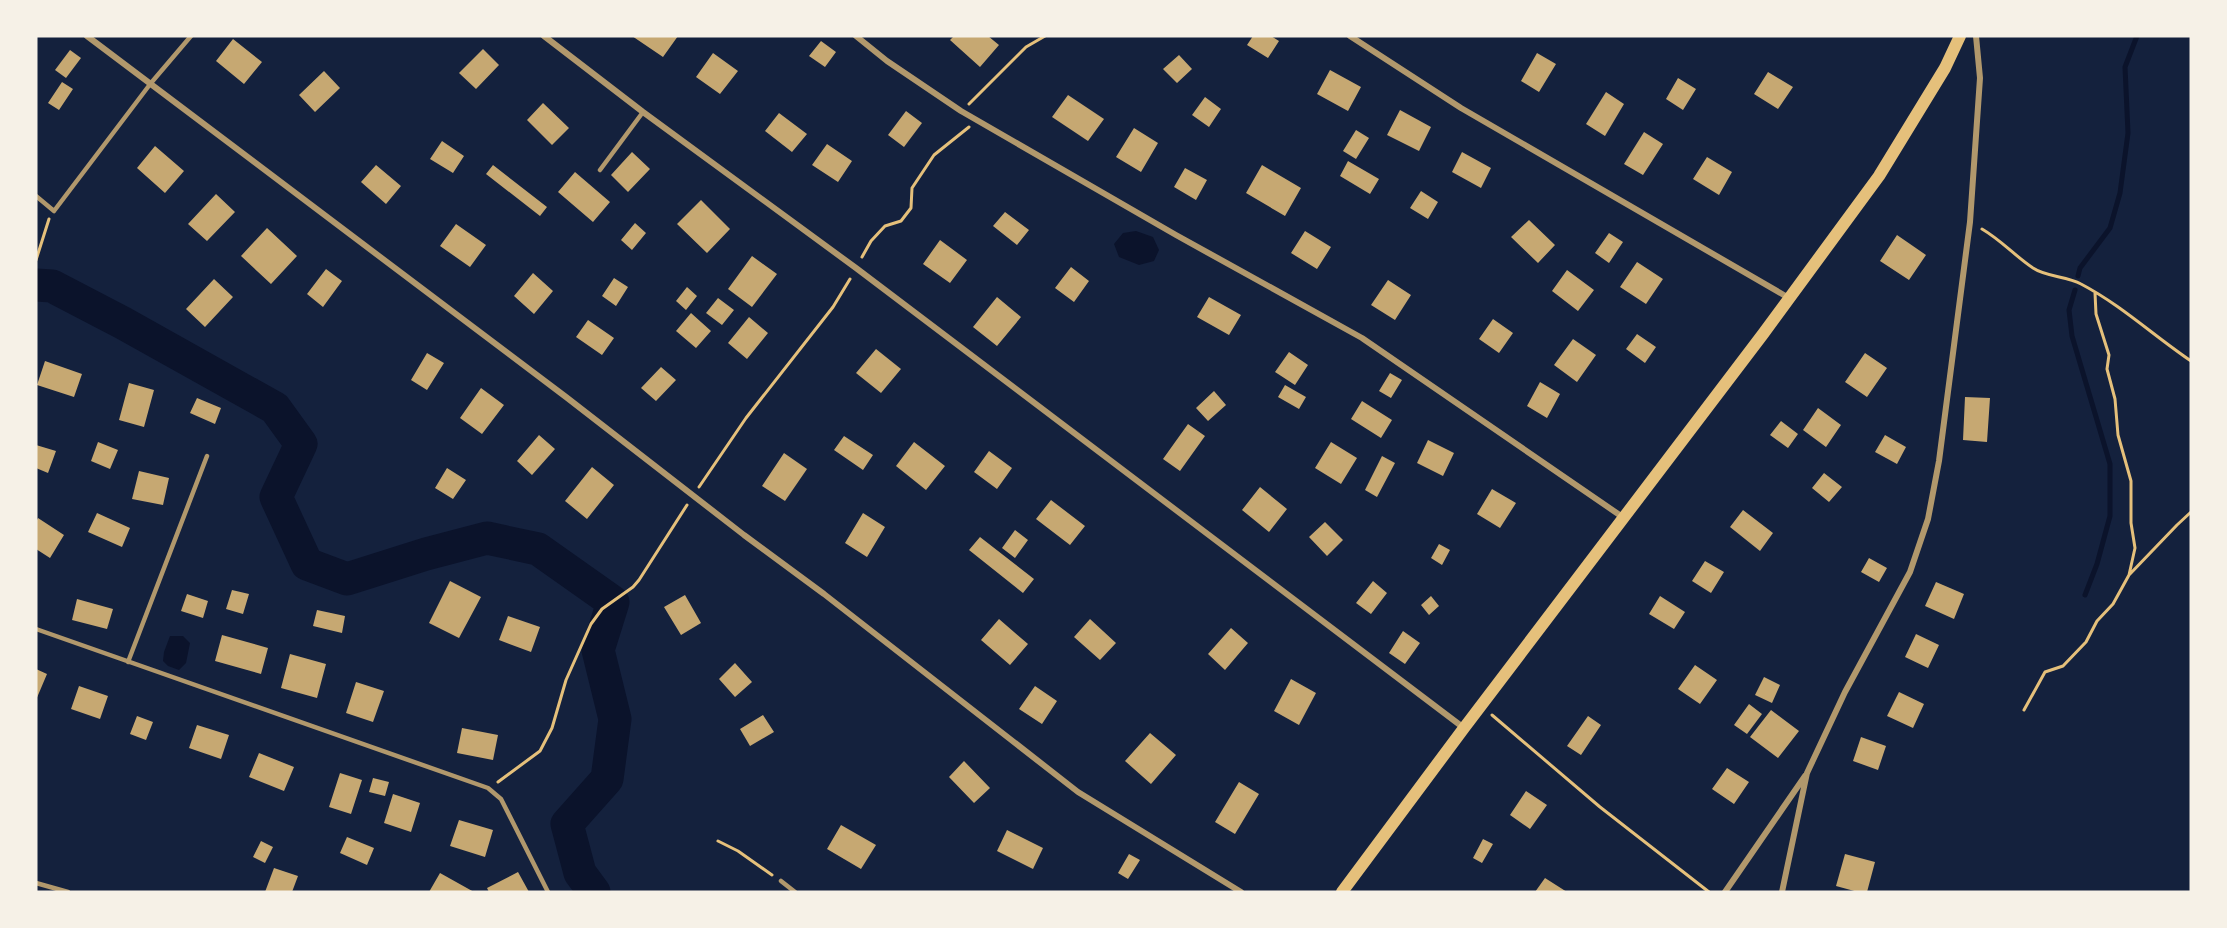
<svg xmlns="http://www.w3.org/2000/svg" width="2227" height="928" viewBox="0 0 2227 928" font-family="Ubuntu,sans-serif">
	<rect width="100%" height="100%" fill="#14213d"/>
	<path fill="#0b132b" d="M1136,231l17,6 6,13 -5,11 -15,4 -20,-8 -5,-13 9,-11z
		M170,636h13l7,7 -4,20 -7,7 -11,-4 -5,-5 1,-9z"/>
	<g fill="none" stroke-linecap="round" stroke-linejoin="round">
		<path stroke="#0b132b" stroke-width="5" d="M2078,276l2,-8 30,-40 10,-35 8,-60 -3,-66 12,-31
			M2075,290l-6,20 3,26 38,128v52l-13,48 -12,31"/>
		<path stroke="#0b132b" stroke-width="33" d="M36,285l16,1 71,37 152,85 26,36 -25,53 31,67 40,15 79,-25 61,-16 51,11 75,53 -15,48 17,69 -8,60 -40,45 13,49 14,19"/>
	</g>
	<path fill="#c6a872" d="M632,36h46l-15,21z
		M954,36h34l11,9 -19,22 -30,-27z
		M1253,36h18l8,5 -11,17 -21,-13z
		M233,39l29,23 -18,22 -28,-23z
		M821,41l15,11 -11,15 -16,-11z
		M483,49l16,16 -23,24 -17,-16z
		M70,50l11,8 -15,20 -11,-8z
		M713,53l25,18 -18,23 -24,-17z
		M1537,53l19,11 -17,28 -18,-11z
		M1179,55l13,14 -15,14 -14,-14z
		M1330,70l31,17 -13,24 -31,-17z
		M324,71l16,17 -25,24 -16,-17z
		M1768,72l25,15 -15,22 -24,-15z
		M1678,78l18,11 -13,21 -17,-11z
		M62,82l11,7 -14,21 -11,-7z
		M1606,92l18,12 -19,32 -19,-12z
		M1068,95l36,24 -16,22 -36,-24z
		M1205,97l16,12 -12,18 -17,-12z
		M543,103l26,25 -17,17 -25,-25z
		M1400,110l31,17 -12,24 -32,-16z
		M906,111l16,12 -18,24 -16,-12z
		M779,113l28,21 -15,18 -27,-21z
		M1134,128l24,15 -17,29 -25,-15z
		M1356,130l13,8 -13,21 -13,-8z
		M1644,132l19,12 -20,31 -19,-11z
		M442,141l22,15 -11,17 -23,-14z
		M827,144l25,17 -14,21 -26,-17z
		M155,146l29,25 -19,22 -28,-25z
		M632,152l18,17 -22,23 -17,-17z
		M1462,152l29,16 -10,20 -29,-16z
		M1707,157l25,15 -13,23 -26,-16z
		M1348,161l31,18 -9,15 -30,-18z
		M376,165l25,21 -15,18 -25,-22z
		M493,165l54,42 -7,9 -54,-42z
		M1262,165l39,23 -16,28 -39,-23z
		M1185,168l22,12 -11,20 -22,-13z
		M575,172l35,30 -17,20 -35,-30z
		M1421,191l17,11 -10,17 -18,-11z
		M216,194l19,18 -28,29 -19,-17z
		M701,200l29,29 -23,24 -30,-29z
		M1005,212l24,18 -12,15 -24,-19z
		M1529,220l26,25 -17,18 -27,-26z
		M635,223l11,10 -14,17 -11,-10z
		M456,224l30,21 -16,22 -30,-21z
		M267,228l30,28 -26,28 -30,-28z
		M1305,231l26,16 -14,22 -26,-16z
		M1609,233l14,9 -14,21 -14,-10z
		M1897,235l29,20 -17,25 -29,-19z
		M940,240l27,20 -17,23 -27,-19z
		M752,256l25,18 -25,33 -24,-18z
		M1637,262l26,17 -17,25 -26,-17z
		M1071,267l18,14 -15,21 -19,-14z
		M326,269l16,12 -19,26 -16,-13z
		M1567,270l27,20 -16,21 -26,-20z
		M533,273l20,18 -19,23 -20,-18z
		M614,278l14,9 -12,19 -14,-10z
		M214,279l19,18 -28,30 -19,-18z
		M1388,280l23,15 -16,25 -24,-15z
		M687,287l10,9 -11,14 -10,-9z
		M997,297l24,20 -24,29 -24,-19z
		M1209,297l32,18 -12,20 -32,-18z
		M718,298l16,12 -12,15 -16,-12z
		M691,313l20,18 -15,17 -20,-17z
		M749,317l19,16 -21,26 -19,-16z
		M1493,319l20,14 -14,20 -20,-14z
		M588,320l26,18 -12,17 -26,-18z
		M1637,334l19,13 -11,16 -19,-14z
		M1573,339l23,16 -19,27 -23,-17z
		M876,349l25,20 -20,24 -25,-20z
		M1289,352l19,13 -13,20 -20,-13z
		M427,353l17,10 -17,27 -16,-10z
		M1865,353l22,15 -20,29 -22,-15z
		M45,361l37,13 -8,23 -37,-12z
		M661,367l15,13 -20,21 -15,-13z
		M1390,373l12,7 -11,18 -12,-7z
		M1540,382l20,12 -13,24 -20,-12z
		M129,383l25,7 -10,37 -25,-7z
		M1285,385l21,12 -7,12 -21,-12z
		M481,388l23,17 -22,29 -22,-16z
		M1214,391l12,14 -18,16 -12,-13z
		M1965,397l25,1 -3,44 -24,-2z
		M197,398l24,10 -6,16 -25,-11z
		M1362,401l30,19 -11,18 -30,-19z
		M1818,408l23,17 -15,22 -23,-17z
		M1781,421l17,13 -10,14 -18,-13z
		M1188,424l17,12 -25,35 -17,-12z
		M539,435l16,14 -23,26 -15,-14z
		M1885,435l21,12 -9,17 -22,-12z
		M844,436l29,19 -10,15 -29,-20z
		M1428,440l26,13 -11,23 -26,-13z
		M98,442l20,8 -8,19 -19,-8z
		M914,442l31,24 -19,24 -30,-24z
		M1331,442l26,16 -16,26 -26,-16z
		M36,445l20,6 -8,22 -12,-5z
		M989,451l23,17 -15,21 -23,-17z
		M784,453l23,16 -22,32 -23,-15z
		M1382,456l13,7 -18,34 -12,-7z
		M592,467l22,18 -27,34 -22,-18z
		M447,468l19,12 -13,19 -18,-11z
		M139,471l30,7 -6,27 -31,-6z
		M1824,473l18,14 -13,15 -17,-14z
		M1260,487l27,22 -18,23 -27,-22z
		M1492,489l24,14 -16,25 -23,-14z
		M1051,500l34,26 -15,19 -34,-26z
		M1743,510l30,23 -13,18 -30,-24z
		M97,513l33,15 -8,19 -34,-15z
		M863,513l22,14 -18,30 -22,-14z
		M38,518l26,17 -14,23 -14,-9v-27z
		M1325,522l18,18 -16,16 -18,-19z
		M1015,530l13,10 -13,18 -13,-10z
		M980,537l54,42 -11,14 -54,-43z
		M1439,544l11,6 -8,15 -11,-7z
		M1869,558l18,10 -8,14 -18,-10z
		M1705,561l19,11 -13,21 -19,-12z
		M450,581l31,16 -22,41 -30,-15z
		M1373,581l14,12 -16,21 -15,-11z
		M1936,582l28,12 -10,25 -29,-13z
		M232,590l17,4 -6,20 -17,-5z
		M187,594l21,7 -5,17 -22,-7z
		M685,595l16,28 -20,12 -17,-28z
		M1431,596l8,10 -10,9 -8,-10z
		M1660,596l25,16 -11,17 -25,-15z
		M77,599l36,10 -6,20 -35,-9z
		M317,610l28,6 -3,17 -29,-7z
		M508,616l32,11 -9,25 -32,-12z
		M999,619l29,25 -18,21 -29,-25z
		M1090,619l26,24 -16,17 -26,-23z
		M1231,628l17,15 -23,27 -17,-16z
		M1403,631l17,12 -15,21 -16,-11z
		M1916,634l23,11 -11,23 -23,-11z
		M222,635l46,13 -7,26 -46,-13z
		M290,654l36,10 -9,34 -36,-10z
		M735,663l17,19 -17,15 -16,-18z
		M1695,665l22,15 -17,24 -22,-15z
		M36,669l11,5 -11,26z
		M1764,677l16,8 -8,18 -17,-8z
		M1291,679l25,14 -17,32 -25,-14z
		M356,682l28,9 -11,31 -27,-9z
		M79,686l29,10 -8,23 -29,-10z
		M1035,686l22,15 -15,23 -23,-15z
		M1899,692l25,12 -11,24 -26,-12z
		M1749,704l13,10 -15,20 -13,-9z
		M1771,710l28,21 -21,27 -28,-21z
		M763,715l11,17 -24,14 -10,-17z
		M137,716l16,6 -7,18 -16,-6z
		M1588,716l13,9 -20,30 -14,-9z
		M197,725l32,10 -8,24 -32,-11z
		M462,728l36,7 -5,25 -36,-7z
		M1150,733l26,22 -25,29 -26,-23z
		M1861,737l25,9 -8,24 -25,-9z
		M259,753l35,14 -10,24 -35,-14z
		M964,761l26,27 -16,15 -25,-26z
		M1727,768l22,14 -15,22 -22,-15z
		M340,773l22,7 -11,34 -22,-7z
		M373,778l16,4 -4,14 -16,-4z
		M1239,782l20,12 -24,40 -20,-12z
		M1526,791l21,14 -17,24 -20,-14z
		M393,794l27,9 -9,29 -27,-9z
		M459,820l34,10 -8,27 -35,-11z
		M841,825l35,20 -15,24 -34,-20z
		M1007,830l36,18 -10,21 -36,-18z
		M347,837l27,11 -7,17 -27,-12z
		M1483,839l10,5 -11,19 -9,-5z
		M261,841l12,6 -8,16 -12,-6z
		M1129,854l11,6 -12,19 -10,-6z
		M1845,854l30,8 -8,30h-9l-22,-6z
		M274,868l24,8 -6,16h-27z
		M518,872l11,20h-40l-2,-4z
		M440,873l34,19h-45z
		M1545,878l22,14h-32z"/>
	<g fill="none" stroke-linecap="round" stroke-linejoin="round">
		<path stroke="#e5c07b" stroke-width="3" d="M969,104l57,-57 19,-11
			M1982,229c19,11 33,27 51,39 13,9 34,8 48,16 40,21 73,52 110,77
			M862,257l9,-16 14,-15 16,-5 10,-13 1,-20 22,-33 35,-28
			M36,260l13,-41
			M2095,293l1,21 13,41 -2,14 8,30 3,36 13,46v42l4,25 -6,27
			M699,487l47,-69 87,-111 17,-28
			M2024,710l21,-38 18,-6 23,-24 11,-21 16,-17 16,-29 48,-50 14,-13
			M1492,715l108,92 109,85
			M498,782l42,-31 12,-23 14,-48 25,-56 11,-15 31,-22 6,-7 48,-75
			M718,841l20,10 34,24"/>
		<path stroke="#b1986c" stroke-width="4.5" d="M600,170l43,-58
			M36,196l18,15 97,-128 40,-47
			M36,629l452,159 13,11 47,93
			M128,662l79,-206
			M781,881l14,11
			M36,883l32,9"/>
		<path stroke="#b1986c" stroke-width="6" d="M87,36l479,361 178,138 80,59 254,198 163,100
			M544,36l99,76 213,156 608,460
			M856,36l31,25 74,50 215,124 186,103 262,180
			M1350,36l111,72 328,190
			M1725,892l80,-116
			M1782,892l25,-119 38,-81 65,-120 18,-53 11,-58 31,-239 10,-144 -4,-42"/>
		<path stroke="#e5c07b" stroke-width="12" d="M1342,892l122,-164 299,-394 116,-158 66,-108 15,-32"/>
	</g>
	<rect width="2227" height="928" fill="none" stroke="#f6f1e7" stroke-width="75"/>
</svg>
